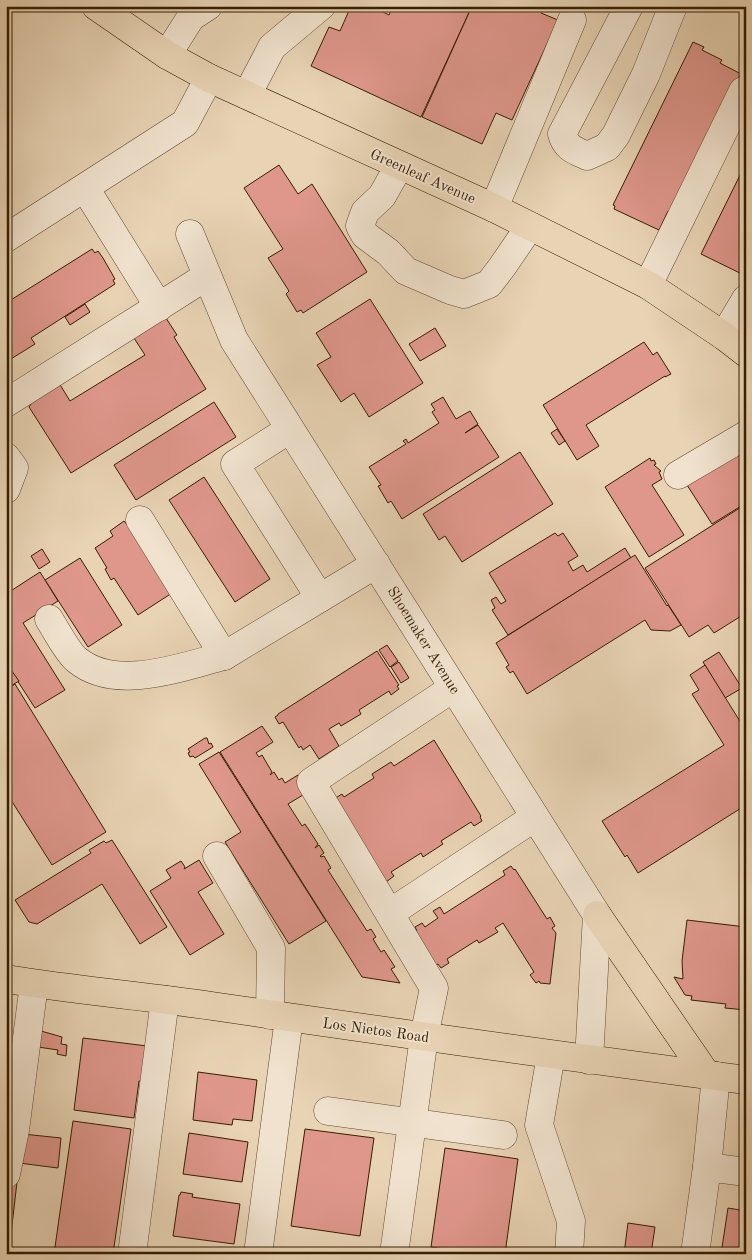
<svg xmlns="http://www.w3.org/2000/svg" width="752" height="1260" viewBox="0 0 752 1260" font-family="'Old Standard TT',serif">
<style>
.building{fill:#df978c;stroke:#351e01}
.lines{fill:none;stroke-linecap:round;stroke-linejoin:round}
.minor-casing{stroke:#624b2e;stroke-width:29}
.major-casing{stroke:#351e01;stroke-width:29}
.minor{stroke:#f0e2ce;stroke-width:28}
.major{stroke:#e8d3b4;stroke-width:28}
.labels{text-anchor:middle;stroke-width:4;stroke-linejoin:round;paint-order:stroke}
.street-label{font-size:15px;fill:#351e01;stroke:#f0e2ce}
</style>
<rect width="100%" height="100%" fill="#e8d3b4"/>
<filter id="stains"><feTurbulence type="fractalNoise" baseFrequency=".004" numOctaves="4"/><feColorMatrix values="0 0 0 0 .2 0 0 0 0 .09 0 0 0 0 .02 0 0 0 .5 -.17"/></filter>
<radialGradient id="worn" r=".72"><stop offset=".6" stop-color="#630" stop-opacity="0"/><stop offset="1" stop-color="#630" stop-opacity=".3"/></radialGradient>
<g class="building">
<polygon points="351,6 371,6 389,15 393,6 472,6 421,117 311,66 329,27 340,31"/>
<polygon points="472,6 544,6 541,13 558,20 512,120 496,113 482,144 422,117"/>
<polygon points="693,42 704,47 702,50 722,60 720,63 741,74 673,213 668,211 659,230 614,209 615,206 613,205"/>
<polygon points="746,163 746,276 701,254"/>
<polygon points="279,165 298,194 312,184 367,272 303,313 301,310 297,312 286,294 289,291 268,258 283,249 244,188"/>
<polygon points="92,249 95,253 98,251 103,258 115,279 113,280 115,284 31,338 35,344 6,362 6,303"/>
<polygon points="370,299 423,383 369,417 354,393 341,402 317,365 331,357 316,333"/>
<polygon points="85,304 90,312 70,325 65,317"/>
<polygon points="164,315 177,335 174,337 206,389 71,473 29,407 35,398 59,383 70,401 145,355 132,335"/>
<polygon points="435,328 446,346 420,361 409,344"/>
<polygon points="644,342 653,355 657,352 671,374 665,377 665,376 586,425 599,446 577,460 543,405"/>
<polygon points="443,397 456,419 470,411 478,424 465,433 478,425 499,457 402,519 391,501 388,503 378,486 381,485 369,467 406,444 403,441 406,439 408,443 439,423 432,412 435,410 431,404"/>
<polygon points="214,402 236,437 136,500 114,465"/>
<polygon points="557,429 565,441 559,445 551,433"/>
<polygon points="746,449 746,503 712,524 687,485"/>
<polygon points="520,452 553,504 462,562 445,536 439,540 423,514"/>
<polygon points="650,458 651,461 654,460 656,464 654,465 661,471 659,472 662,479 652,485 684,535 649,557 605,487"/>
<polygon points="204,477 270,579 235,602 169,500"/>
<polygon points="746,504 746,613 714,633 708,625 689,637 645,568"/>
<polygon points="124,521 128,526 129,526 172,593 138,615 114,578 111,580 105,569 107,568 95,548 113,536 110,531"/>
<polygon points="555,533 558,536 563,533 578,556 568,562 573,571 583,565 587,572 625,548 631,558 508,635 492,610 495,608 491,600 496,597 501,604 506,601 489,573"/>
<polygon points="42,549 50,562 39,569 31,556"/>
<polygon points="635,555 667,606 668,605 681,625 670,631 651,630 645,620 527,694 513,671 510,673 506,667 509,665 496,643"/>
<polygon points="80,558 122,625 88,647 45,580"/>
<polygon points="40,572 58,601 23,623 65,690 35,708 6,663 6,594"/>
<polygon points="387,645 398,661 390,667 379,650"/>
<polygon points="377,651 399,685 397,686 399,689 391,695 389,691 359,710 361,714 341,726 339,723 329,729 339,746 319,759 310,745 303,750 301,746 299,748 283,722 279,724 275,717 278,715 278,714"/>
<polygon points="719,652 742,688 725,698 703,662"/>
<polygon points="399,662 409,678 401,683 391,667"/>
<polygon points="6,663 19,681 6,689"/>
<polygon points="705,665 746,731 741,734 746,742 746,748 741,751 746,760 746,805 638,873 627,855 625,857 602,821 724,745 692,694 699,690 690,675"/>
<polygon points="15,684 106,832 52,865 6,792 6,690"/>
<polygon points="262,726 273,742 256,753 259,757 262,755 272,772 270,775 274,772 279,780 282,778 285,783 298,775 308,792 288,804 302,826 305,824 318,844 315,848 319,845 324,853 320,856 321,857 324,856 331,868 328,870 367,931 371,929 376,937 373,939 381,952 384,950 395,967 391,969 400,983 362,977 220,752"/>
<polygon points="205,738 207,738 209,744 211,743 213,747 195,758 193,756 190,757 188,753 190,752 188,749"/>
<polygon points="434,740 481,816 480,817 482,821 474,826 471,822 441,841 443,844 423,857 421,853 391,872 394,876 386,882 334,799 342,794 344,797 374,778 372,774 391,762 394,766"/>
<polygon points="219,752 326,921 289,944 225,842 241,832 199,764"/>
<polygon points="112,840 167,927 140,944 102,884 37,924 29,922 15,900 91,853 89,850 104,841 106,843"/>
<polygon points="199,860 213,883 198,892 224,934 190,955 150,891 171,878 166,870 181,861 185,867 184,869"/>
<polygon points="511,866 514,870 515,869 547,919 550,917 555,926 552,928 556,933 550,984 540,983 539,981 536,983 530,975 534,972 503,923 495,928 498,932 479,943 477,940 447,959 449,963 441,968 438,964 436,965 415,932 417,931 415,927 422,923 425,927 438,918 433,911 440,907 444,914 505,875 503,871"/>
<polygon points="687,920 746,927 746,1010 725,1008 726,1004 691,1000 692,996 685,995 674,977 683,979 682,961"/>
<polygon points="41,1031 62,1037 61,1044 67,1045 66,1056 57,1054 58,1050 38,1047"/>
<polygon points="83,1038 147,1046 142,1081 139,1081 134,1118 74,1110"/>
<polygon points="198,1072 257,1080 252,1121 233,1119 232,1125 193,1120"/>
<polygon points="73,1121 131,1129 113,1254 54,1254"/>
<polygon points="305,1129 374,1138 360,1236 291,1226"/>
<polygon points="189,1133 248,1142 242,1182 183,1174"/>
<polygon points="23,1134 61,1138 58,1168 19,1163"/>
<polygon points="445,1148 518,1159 505,1254 480,1254 431,1247"/>
<polygon points="9,1181 17,1182 11,1234 6,1233 6,1201"/>
<polygon points="181,1192 193,1194 192,1197 240,1204 234,1244 173,1236 179,1195 180,1195"/>
<polygon points="728,1208 746,1211 746,1254 721,1254"/>
<polygon points="628,1223 655,1227 651,1254 624,1254"/>
</g>
<g class="lines">
<g class="minor-casing">
<g id="minor">
<path d="M 629,6 L 562,134 C 566,148 574,150 587,156 L 607,147 L 616,135 L 646,74 L 673,6"/>
<polyline points="167,55 191,17 208,6"/>
<polyline points="247,95 272,47 321,6"/>
<polyline points="399,166 382,196 365,212 360,226 365,235 388,252 406,271 450,290 464,294 489,284 502,267 530,226"/>
<polyline points="85,188 159,307"/>
<polyline points="494,208 572,20"/>
<polyline points="190,234 234,340 597,915 589,1060"/>
<polyline points="6,238 185,123 209,78"/>
<polyline points="648,285 743,91"/>
<polyline points="724,336 746,299"/>
<polyline points="6,403 207,276"/>
<polyline points="290,429 235,464 320,598 376,564"/>
<polyline points="6,457 14,468 6,489"/>
<polyline points="678,475 746,435"/>
<polyline points="140,520 224,656 320,598"/>
<path d="M 49,619 C 56,630 68,653 77,660 C 116,692 181,667 224,656"/>
<polyline points="217,856 271,948 270,1015"/>
<polyline points="390,913 535,817"/>
<polyline points="551,1055 539,1125 571,1221 569,1254"/>
<polyline points="328,1111 503,1135"/>
<polyline points="707,1167 716,1076"/>
<polyline points="6,1174 15,1130 34,984"/>
<polyline points="132,1254 165,1000"/>
<polyline points="258,1254 289,1018"/>
<polyline points="394,1254 424,1037 434,988 311,782 453,688"/>
<polyline points="695,1254 707,1167 746,1172"/>
</g>
</g>
<g class="major-casing">
<g id="major">
<polyline points="96,6 167,55 209,78 494,208 648,285 724,336 746,353"/>
<polyline points="597,915 706,1074"/>
<path d="M 6,979 C 74,990 143,996 212,1006 C 390,1032 567,1057 746,1080"/>
</g>
</g>
<use href="#minor" class="minor"/>
<use href="#major" class="major"/>
</g>
<g class="labels">
<g class="street-label">
<text transform="translate(423 176) rotate(24)" y="5">Greenleaf Avenue</text>
<text transform="translate(424 640) rotate(58)" y="5">Shoemaker Avenue</text>
<text transform="translate(376 1030) rotate(8)" y="5">Los Nietos Road</text>
</g>
</g>
<rect width="752" height="1260" fill="none" stroke="#e8d3b4" stroke-width="25"/>
<rect x="8" y="8" width="737" height="1245" fill="none" stroke="#351e01" stroke-width="2.5"/>
<rect x="12" y="12" width="727" height="1235" fill="none" stroke="#351e01"/>
<rect width="100%" height="100%" filter="url(#stains)"/>
<rect width="100%" height="100%" fill="url(#worn)"/>
</svg>
